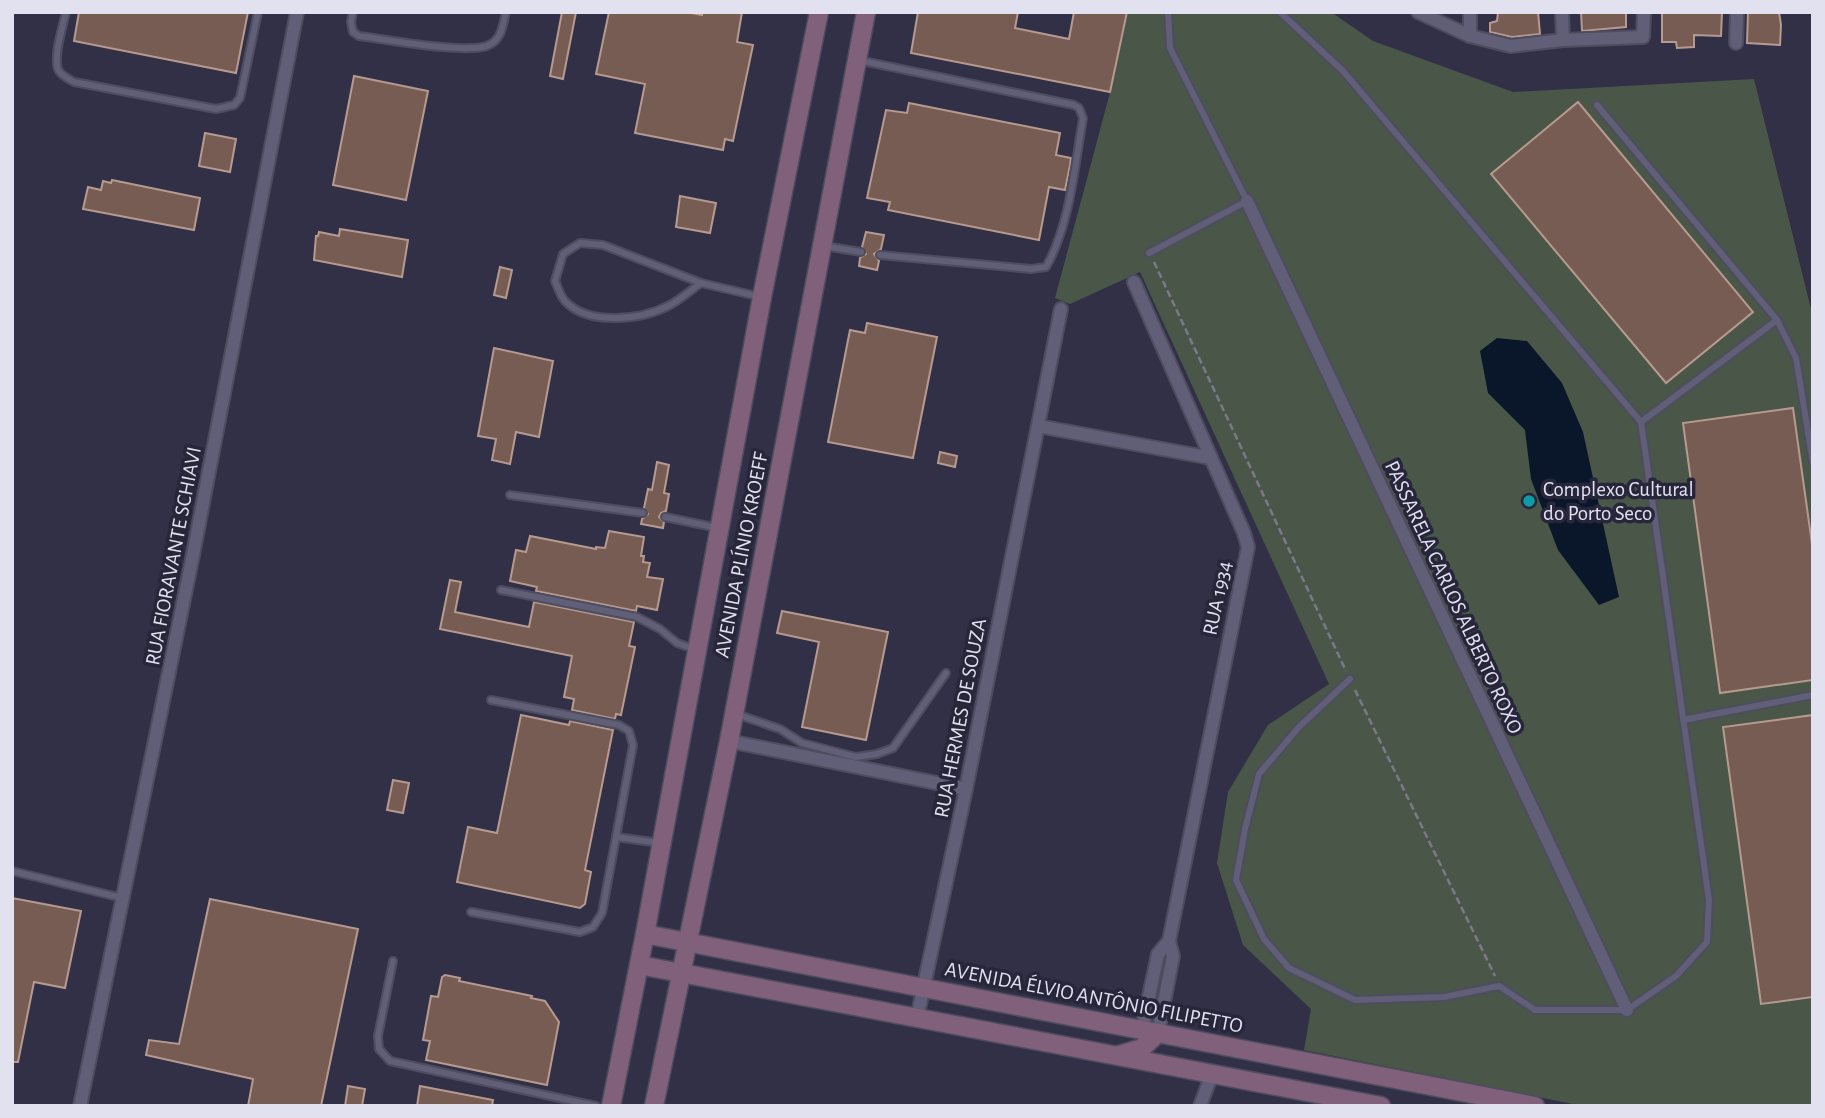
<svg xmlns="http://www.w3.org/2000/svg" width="1825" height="1118" viewBox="0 0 1825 1118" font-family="'Alegreya Sans',sans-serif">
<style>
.green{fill:#4a5748}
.water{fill:#0a1629}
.building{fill:#765c52;stroke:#b79a8f;stroke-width:2}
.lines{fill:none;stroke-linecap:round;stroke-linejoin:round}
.lane-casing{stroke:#4e4c5f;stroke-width:10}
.street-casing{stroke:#4e4c5f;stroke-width:16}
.secondary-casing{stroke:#4e4c5f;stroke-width:21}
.path{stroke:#7a798c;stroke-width:2.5;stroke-dasharray:7 3.5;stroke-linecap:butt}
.lane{stroke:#605f77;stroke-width:6}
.street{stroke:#605f77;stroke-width:12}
.secondary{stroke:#80607a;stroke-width:18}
.culture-dot{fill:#0f9aa8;stroke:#28263b;stroke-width:2.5}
.labels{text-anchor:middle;stroke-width:7;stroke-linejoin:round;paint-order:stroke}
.poi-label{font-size:21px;fill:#e2e1f0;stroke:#28263b;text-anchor:start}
.street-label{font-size:21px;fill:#e2e1f0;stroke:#28263b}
</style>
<rect width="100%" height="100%" fill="#323046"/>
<polygon class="green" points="1128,12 1331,12 1373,41 1513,92 1754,79 1813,317 1813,1106 1583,1106 1304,1050 1311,1009 1243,945 1217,863 1228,792 1268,725 1329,684 1140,272 1070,304 1055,298 1111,89"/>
<polygon class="water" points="1497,338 1527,341 1562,383 1583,432 1619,597 1599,605 1558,550 1531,479 1525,430 1488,393 1480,351"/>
<g class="building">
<polygon points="79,12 248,12 236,73 74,41"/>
<polygon points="562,12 576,12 563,79 550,76"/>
<polygon points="609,12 686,12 702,15 702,12 742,12 737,42 753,45 733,141 725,139 723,150 635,133 645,84 596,74"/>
<polygon points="918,12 1018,12 1015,28 1069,39 1074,12 1127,12 1110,92 911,53"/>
<polygon points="1498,12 1538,12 1540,34 1512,37 1490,32 1490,23 1497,21"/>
<polygon points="1581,12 1626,12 1626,27 1582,31"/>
<polygon points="1662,12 1722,12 1721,36 1694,35 1694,47 1677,48 1676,42 1662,42"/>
<polygon points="1748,12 1779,12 1781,25 1780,45 1747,43"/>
<polygon points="354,76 428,91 406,200 333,185"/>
<polygon points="1578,102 1753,312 1666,383 1491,174"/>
<polygon points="909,103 1060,133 1056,155 1071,158 1070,165 1065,190 1049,187 1039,240 888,210 890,202 867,198 886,110 907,113"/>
<polygon points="205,133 236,139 230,172 199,166"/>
<polygon points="112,180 200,198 194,230 83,209 88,187 101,190 103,181 111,183"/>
<polygon points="680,196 716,203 710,233 676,227"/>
<polygon points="340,229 408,240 402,277 314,260 316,236 318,236 319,232 339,236"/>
<polygon points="866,232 884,235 881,249 874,254 879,261 877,270 859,266 860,258 866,254 862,247"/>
<polygon points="500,267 512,270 506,298 494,295"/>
<polygon points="867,323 937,337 913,458 828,442 850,330 865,333"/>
<polygon points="494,348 553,361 539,437 516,432 510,464 492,460 496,439 478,436"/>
<polygon points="1793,408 1813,551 1813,680 1720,693 1683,423"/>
<polygon points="940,452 957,456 955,467 938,463"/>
<polygon points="657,462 669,465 664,493 669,494 666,511 661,513 659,517 664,522 663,528 641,524 642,519 648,514 644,508 648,489 652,490"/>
<polygon points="609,531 644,537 641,556 644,556 643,562 650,563 647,577 663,579 657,610 637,606 636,611 536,591 537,587 510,581 516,550 526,552 530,536 596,549 596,547 605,548"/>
<polygon points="450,580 461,582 455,612 529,627 534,602 634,622 629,646 635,647 621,715 616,714 615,719 572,710 574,699 564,697 572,656 440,629"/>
<polygon points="782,611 888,632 866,740 802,727 819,642 777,633"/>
<polygon points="521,715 569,725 570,721 613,730 585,870 591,872 585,904 580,908 457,882 468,827 497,833"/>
<polygon points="1813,715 1813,997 1761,1004 1723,727"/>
<polygon points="393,780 409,783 403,813 387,810"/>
<polygon points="12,898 81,911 65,988 34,982 18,1062 12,1062"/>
<polygon points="210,899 358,929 321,1106 248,1106 253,1079 146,1055 149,1040 179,1044"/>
<polygon points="445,975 460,978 459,981 532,996 531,998 545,1001 559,1022 547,1085 426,1060 430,1041 423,1040 431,996 438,997 442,977"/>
<polygon points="348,1086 365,1089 362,1106 345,1106"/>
<polygon points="420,1086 493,1100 492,1106 417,1106"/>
</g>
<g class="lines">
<g class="lane-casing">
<g id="lane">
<path d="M 66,12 C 63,26 52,59 59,71 C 62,76 69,79 74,82 L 216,109 L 234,105 L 240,98 L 258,12"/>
<path d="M 353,12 L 351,22 L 353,32 L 359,36 C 385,39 469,55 489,45 C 502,39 503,24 506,12"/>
<polyline points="1280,12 1343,71 1641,422 1709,900 1707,942 1676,976 1627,1010 1535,1010 1499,986 1444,997 1355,1000 1289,968 1264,939 1236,880 1245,829 1259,774 1299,727 1350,679"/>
<path d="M 858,60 L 1074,105 L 1079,108 L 1083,118 C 1075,165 1070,225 1046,267 L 1031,269 L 880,255"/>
<polyline points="1597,105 1777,320 1796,358 1813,463"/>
<polyline points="824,246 861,252"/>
<polyline points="1149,253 1247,201 1170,48 1168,12"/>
<path d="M 701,283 C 691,290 681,299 670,305 C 642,320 588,326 565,301 C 560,296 558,287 555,281 L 563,254 L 580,243 L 603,245 L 701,283 L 761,297"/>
<polyline points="1641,422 1777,320"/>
<polyline points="510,495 643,513"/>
<polyline points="665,517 718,528"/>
<polyline points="501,590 637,617 660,629 677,643 694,649"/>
<polyline points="736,714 780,729 802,743 856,757 877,754 893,748 946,673"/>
<polyline points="1683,720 1813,695"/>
<polyline points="616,837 660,843"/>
<polyline points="12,871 122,898"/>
<polyline points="471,912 580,932 593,927 602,913 633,745 629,731 619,725 491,700"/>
<polyline points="393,961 378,1036 379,1049 390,1061 596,1106"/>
</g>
</g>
<g class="street-casing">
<g id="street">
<polyline points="1418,12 1470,36 1511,46 1563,40 1643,37 1644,12"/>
<polyline points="1562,12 1563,40"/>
<polyline points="1470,36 1470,12"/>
<polyline points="1736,43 1737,12"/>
<polyline points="1247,201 1627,1010"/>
<polyline points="1134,282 1244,533 1248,547 1169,941 1173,956 1158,1033"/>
<polyline points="1038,426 1211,458"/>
<polyline points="729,741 966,789"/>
<polyline points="917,1018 966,789 1061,309"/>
<polyline points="1142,1030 1158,954 1169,941"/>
<polyline points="80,1106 193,555 297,12"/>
<polyline points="1200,1106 1212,1074"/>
</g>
</g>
<g class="secondary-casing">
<g id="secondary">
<polyline points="645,934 1535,1106"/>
<polyline points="639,965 1381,1106"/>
<polyline points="1119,1055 1142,1048 1158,1033"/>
<polyline points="611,1106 645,934 762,297 819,12"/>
<polyline points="654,1106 729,741 866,12"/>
</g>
</g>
<g class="path">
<polyline points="1154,262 1346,671"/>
<polyline points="1355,690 1495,976"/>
</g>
<use href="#lane" class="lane"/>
<use href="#street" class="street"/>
<use href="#secondary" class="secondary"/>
</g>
<circle class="culture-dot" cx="1529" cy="501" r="7"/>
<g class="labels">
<g class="poi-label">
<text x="1543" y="496">Complexo Cultural<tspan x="1543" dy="24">do Porto Seco</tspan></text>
</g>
<g class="street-label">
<text transform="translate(741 555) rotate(-79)" y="7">AVENIDA PLÍNIO KROEFF</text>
<text transform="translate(173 556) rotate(-79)" y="7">RUA FIORAVANTE SCHIAVI</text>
<text transform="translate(1454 597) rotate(65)" y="7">PASSARELA CARLOS ALBERTO ROXO</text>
<text transform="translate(1217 598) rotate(-78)" y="7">RUA 1934</text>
<text transform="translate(960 718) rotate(-79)" y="7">RUA HERMES DE SOUZA</text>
<text transform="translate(1094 997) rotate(11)" y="7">AVENIDA ÉLVIO ANTÔNIO FILIPETTO</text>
</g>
</g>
<rect width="1825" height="1118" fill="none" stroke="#e2e1f0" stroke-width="28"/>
</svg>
